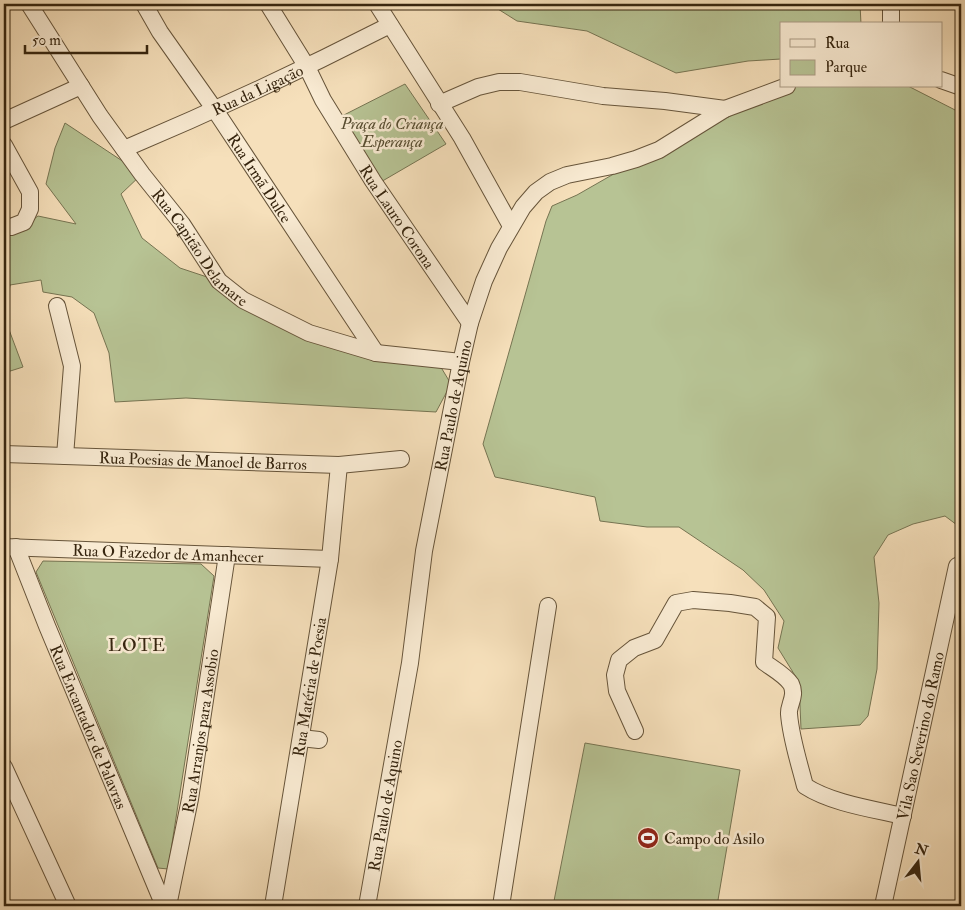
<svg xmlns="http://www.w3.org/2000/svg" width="965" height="910" viewBox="0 0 965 910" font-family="'IM FELL Double Pica',serif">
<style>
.green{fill:#b7c394;stroke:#767452}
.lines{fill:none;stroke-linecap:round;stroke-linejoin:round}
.minor-casing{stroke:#66543a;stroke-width:18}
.minor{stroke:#f9ebd3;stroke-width:16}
.labels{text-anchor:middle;stroke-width:5;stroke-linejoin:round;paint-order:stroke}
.street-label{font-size:16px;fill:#36250f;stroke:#f9ebd3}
.park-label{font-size:16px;font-style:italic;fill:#564c30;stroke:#f9ebd3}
.poi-label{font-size:16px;fill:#36250f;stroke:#f9ebd3;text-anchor:start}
.neighbourhood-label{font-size:18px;letter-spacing:1px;fill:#36250f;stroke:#f9ebd3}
</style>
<rect width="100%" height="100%" fill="#f6e0bb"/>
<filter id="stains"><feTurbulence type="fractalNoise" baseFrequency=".004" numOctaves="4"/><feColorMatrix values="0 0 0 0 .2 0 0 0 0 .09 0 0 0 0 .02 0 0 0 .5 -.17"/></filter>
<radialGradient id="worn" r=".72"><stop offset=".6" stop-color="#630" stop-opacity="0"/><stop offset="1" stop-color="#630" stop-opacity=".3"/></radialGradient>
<g class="green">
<polygon points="490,4 860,4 861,24 781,24 781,59 748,61 676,73 587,31 517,21"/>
<polygon points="405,84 446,144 379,183 340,117"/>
<polygon points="786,86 908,86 961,113 961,528 945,516 913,524 888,535 874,557 879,603 877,669 868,716 860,725 801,729 799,682 778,648 784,621 764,590 743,570 679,527 647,527 600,521 595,497 495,477 483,444 546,221 552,206 577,195 708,120"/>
<polygon points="65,123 142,174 121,194 142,238 180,268 219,281 309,333 436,359 451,384 436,412 186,398 115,402 109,353 94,313 72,297 43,292 41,280 10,285 5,319 23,367 4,373 4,240 38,216 76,224 46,184 55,148"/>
<polygon points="43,561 201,564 214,576 168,869 158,868 36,572"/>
<polygon points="585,743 740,770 717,906 553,906"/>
</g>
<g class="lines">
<g class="minor-casing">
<g id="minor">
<path id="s1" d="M 29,4 L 100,116 L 142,174 L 182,224 L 219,281 L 243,300 L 309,333 L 376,353 L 461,362"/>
<path id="s2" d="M 144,4 L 160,32 L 215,110 L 376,353"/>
<path id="s3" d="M 268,4 L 307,67 L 323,100 L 373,181 L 470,323"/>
<polyline points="377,4 462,138 511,226"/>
<polyline points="891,4 891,24"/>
<polyline points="941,80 961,87"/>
<polyline points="439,104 478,87 499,82 520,82 603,96 665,101 725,109"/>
<polyline points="4,121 81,86"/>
<polyline points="4,145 30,192 30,209 24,222 11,227 4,226"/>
<path id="s4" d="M 124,149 C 214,111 302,70 390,25"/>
<polyline points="57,306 72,366 65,456"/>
<path id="s5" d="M 4,454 L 339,465 L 401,459"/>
<path id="s6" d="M 4,547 L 330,559"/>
<path id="s7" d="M 16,547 L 47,626 L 164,906"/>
<path d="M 635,731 L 617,691 L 615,675 L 619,660 L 634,648 L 655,640 L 676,603 L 693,600 L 730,603 L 755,607 L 767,617 L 764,662 C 772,668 785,675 791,684 C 797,696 788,705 789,714 C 791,739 799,762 805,786 C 831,803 872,809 903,816"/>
<polyline points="301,738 319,740"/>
<polyline points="4,767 68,906"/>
<path id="s8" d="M 168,906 L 190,799 L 227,555"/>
<path id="s9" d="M 273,906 L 330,559 L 339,465"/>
<path id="s10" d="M 367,906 L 410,663 L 424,551 L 461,362 L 470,323 L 484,281 L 499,248 L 523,207 L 536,192 L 550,182 L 567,175 L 612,166 L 636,159 L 659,150 L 725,109 L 787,86"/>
<polyline points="501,906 548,606"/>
<path id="s11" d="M 883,906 L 957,566"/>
</g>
</g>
<use href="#minor" class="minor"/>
</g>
<defs>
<g id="stadium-disc" transform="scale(1.125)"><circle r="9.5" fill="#8f2418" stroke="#f9ebd3"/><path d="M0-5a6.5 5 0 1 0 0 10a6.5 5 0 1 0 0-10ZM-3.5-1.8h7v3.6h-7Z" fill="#fff"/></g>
</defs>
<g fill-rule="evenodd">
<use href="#stadium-disc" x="648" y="838"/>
</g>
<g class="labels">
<g class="street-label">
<text dy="6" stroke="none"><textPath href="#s4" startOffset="146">Rua da Ligação</textPath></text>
<text dy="6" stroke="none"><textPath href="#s2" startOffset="209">Rua Irmã Dulce</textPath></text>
<text dy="6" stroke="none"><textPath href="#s3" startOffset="249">Rua Lauro Corona</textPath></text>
<text dy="6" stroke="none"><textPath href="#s1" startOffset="298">Rua Capitão Delamare</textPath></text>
<text dy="6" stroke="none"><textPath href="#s10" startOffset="508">Rua Paulo de Aquino</textPath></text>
<text dy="6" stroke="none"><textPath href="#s5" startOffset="199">Rua Poesias de Manoel de Barros</textPath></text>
<text dy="6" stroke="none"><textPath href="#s6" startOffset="164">Rua O Fazedor de Amanhecer</textPath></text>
<text dy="6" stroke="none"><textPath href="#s9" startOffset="222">Rua Matéria de Poesia</textPath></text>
<text dy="6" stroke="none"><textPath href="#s7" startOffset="194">Rua Encantador de Palavras</textPath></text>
<text dy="6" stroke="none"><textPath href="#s8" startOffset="178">Rua Arranjos para Assobio</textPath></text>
<text dy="6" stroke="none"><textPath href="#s11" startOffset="174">Vila Sao Severino do Ramo</textPath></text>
<text dy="6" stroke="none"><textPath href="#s10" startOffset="102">Rua Paulo de Aquino</textPath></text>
</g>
<g class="park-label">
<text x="392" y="129">Praça do Criança<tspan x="392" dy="18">Esperança</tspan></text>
</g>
<g class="poi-label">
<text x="664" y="844">Campo do Asilo</text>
</g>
<g class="neighbourhood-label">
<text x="137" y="651">LOTE</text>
</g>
</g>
<rect width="965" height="910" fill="none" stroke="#f6e0bb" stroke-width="20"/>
<rect x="5" y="5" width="955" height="900" fill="none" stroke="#36250f" stroke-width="2.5"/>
<rect x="10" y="10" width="945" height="890" fill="none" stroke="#36250f"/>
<rect x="780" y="22" width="162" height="65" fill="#f9ebd3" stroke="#ab9c85"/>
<rect x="790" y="39" width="25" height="8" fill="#f9ebd3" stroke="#ab9c85"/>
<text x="825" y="48" font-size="15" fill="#36250f">Rua</text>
<rect x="790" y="60" width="25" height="15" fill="#b7c394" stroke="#ab9c85"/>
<text x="825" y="72" font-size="15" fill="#36250f">Parque</text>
<g transform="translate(918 862) rotate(16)" stroke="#f9ebd3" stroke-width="4" paint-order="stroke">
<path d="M0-4L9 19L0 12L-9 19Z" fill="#36250f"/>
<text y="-8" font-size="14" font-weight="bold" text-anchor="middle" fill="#36250f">N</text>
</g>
<path d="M25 45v8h122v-8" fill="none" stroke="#36250f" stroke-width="2.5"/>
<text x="32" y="45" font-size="15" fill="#36250f" stroke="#f9ebd3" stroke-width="4" paint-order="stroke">50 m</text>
<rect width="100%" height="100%" filter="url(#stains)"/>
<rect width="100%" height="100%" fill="url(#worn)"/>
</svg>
